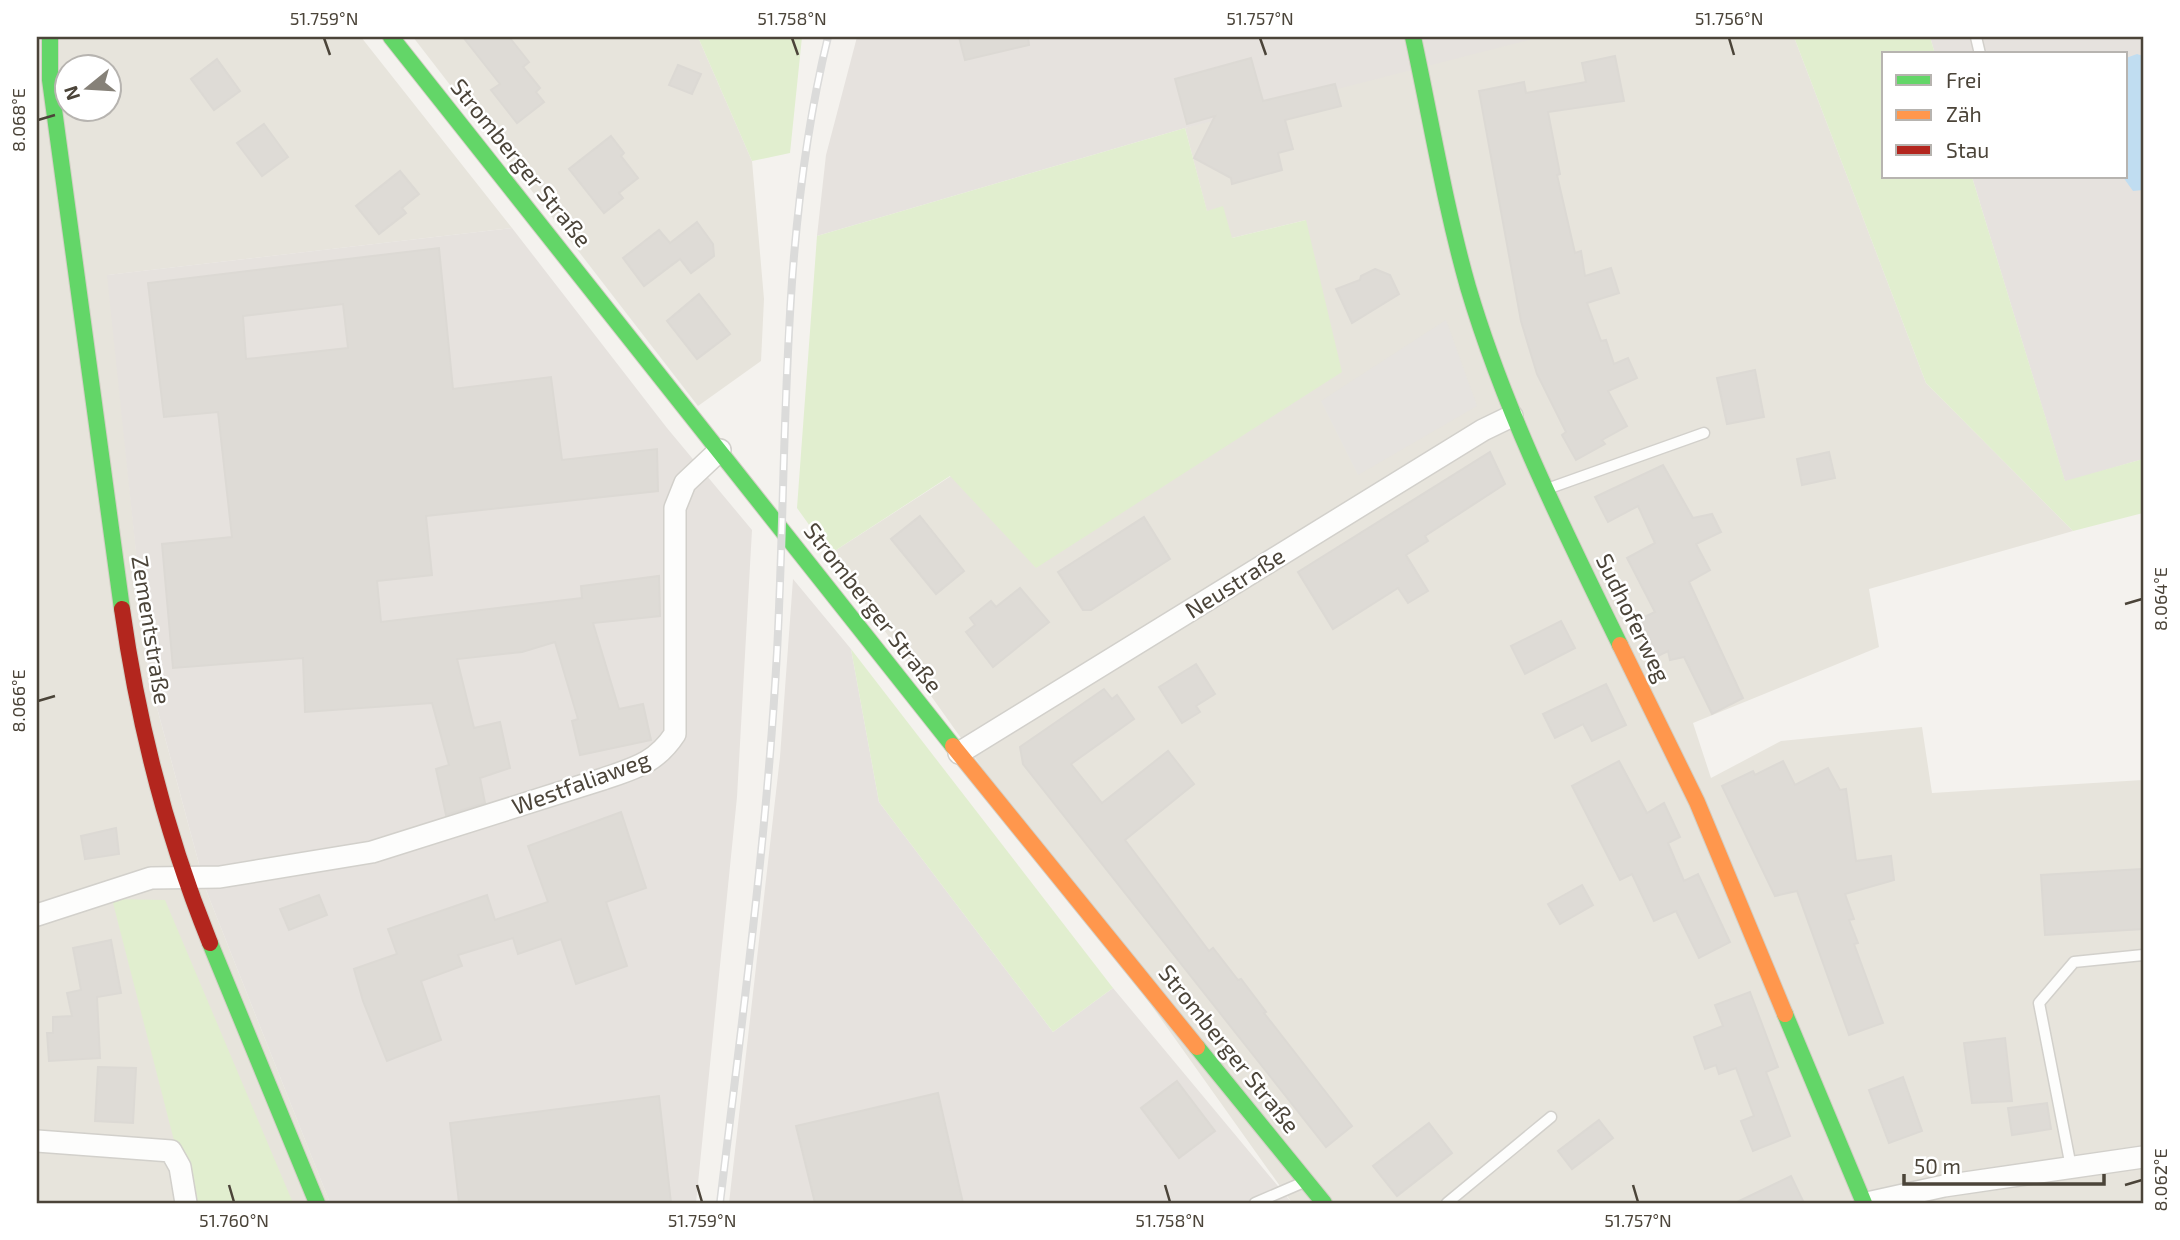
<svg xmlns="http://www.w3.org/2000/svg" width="2180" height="1240" viewBox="0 0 2180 1240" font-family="'Exo 2',sans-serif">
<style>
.residential{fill:#e7e4dc;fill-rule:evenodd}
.industrial{fill:#e6e2de}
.green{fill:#e1eecf}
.parking{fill:#e6e3df}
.water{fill:#c0ddf1}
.building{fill:#dedbd6;stroke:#dcd9d4;stroke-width:2;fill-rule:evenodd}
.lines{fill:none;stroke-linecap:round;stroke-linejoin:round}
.lane-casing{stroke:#d2d0cb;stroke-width:13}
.street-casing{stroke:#d2d0cb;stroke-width:24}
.fast-casing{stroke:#d3cfc5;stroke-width:18}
.slow-casing{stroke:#d3cfc5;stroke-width:18}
.jam-casing{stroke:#d3cfc5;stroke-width:18}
.lane{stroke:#fdfdfc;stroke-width:10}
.street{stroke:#fdfdfc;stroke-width:21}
.fast{stroke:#63d668;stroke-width:16}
.slow{stroke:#ff974d;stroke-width:16}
.jam{stroke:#b3261e;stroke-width:16}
.rail-casing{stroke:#dbdbda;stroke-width:8}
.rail{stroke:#fff;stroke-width:5;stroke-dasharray:16;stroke-linecap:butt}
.ticks{fill:none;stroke:#4b4439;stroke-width:2.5}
.labels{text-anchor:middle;stroke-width:5;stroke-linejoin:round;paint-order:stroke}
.street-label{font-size:23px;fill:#4b4439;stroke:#fff}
.neatline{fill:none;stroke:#4b4439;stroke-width:2.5}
.ticks-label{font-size:18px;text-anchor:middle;fill:#4b4439}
</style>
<rect width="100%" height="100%" fill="#f4f2ee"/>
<g class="residential">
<path d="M 37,37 L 361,37 L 512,228 L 108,275 L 149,678 L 206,890 L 330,1203 L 37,1203 ZM 66,66 L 108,66 L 108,108 L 66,108 Z"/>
<polygon points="413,37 698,37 752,161 764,299 761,361 698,406"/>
<polygon points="1527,37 1794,37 1926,383 2073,531 1869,589 1879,647 1693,723 1711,778 1781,741 1922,727 1932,793 2143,780 2143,1203 1292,1203 830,554 951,476 1306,220 1232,238 1207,212 1185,128 1300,92"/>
</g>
<g class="industrial">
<polygon points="857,37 1541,37 1185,128 817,236 826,155"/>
<polygon points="1930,37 2143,37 2143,459 2065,482 1972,177 2126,177 2126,54 1935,54"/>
<polygon points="512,228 667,428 752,530 737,797 696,1203 330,1203 206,890 149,678 107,275"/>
<polygon points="793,579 851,649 879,802 1053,1032 1113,988 1292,1203 729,1203 780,757"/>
</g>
<g class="green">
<polygon points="698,37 802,37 790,153 752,161"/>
<polygon points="1794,37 1930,37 1935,54 1884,54 1884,177 1972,177 2065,481 2143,459 2143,513 2073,531 1926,383"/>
<polygon points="1185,128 1207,211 1223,206 1232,238 1306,220 1342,372 1036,568 950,476 830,554 797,508 817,236"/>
<polygon points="851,649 1113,988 1053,1032 879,802"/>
<polygon points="112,899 165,900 293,1203 190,1203"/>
</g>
<polygon class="parking" points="1446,320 1477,406 1358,475 1321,401"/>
<polygon class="water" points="2137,54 2143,56 2143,190 2133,191 2123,177 2126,177 2126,58"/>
<g class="building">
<polygon points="463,37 509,37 529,62 523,67 540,88 536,92 544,102 517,123 491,90 500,84"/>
<polygon points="959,37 1028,37 1029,45 965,60"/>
<polygon points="1615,56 1624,101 1548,112 1560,174 1557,175 1575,253 1581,251 1585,276 1611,268 1619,293 1587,303 1601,341 1606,340 1614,364 1628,358 1637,378 1608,391 1627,426 1602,440 1605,444 1576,460 1562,435 1566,432 1537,374 1521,321 1479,91 1524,82 1526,93 1586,82 1582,63"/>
<polygon points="1251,58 1263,101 1335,84 1341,106 1285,120 1293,149 1278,153 1282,170 1232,184 1231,178 1194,158 1215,116 1187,124 1175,79"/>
<polygon points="217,59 240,91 214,110 191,79"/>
<polygon points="678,65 701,74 692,94 669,85"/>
<polygon points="264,124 288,157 262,176 237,143"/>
<polygon points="611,136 624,153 621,156 638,178 619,193 623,198 604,213 569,169"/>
<polygon points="400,171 419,194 402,208 406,213 379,234 356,206"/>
<polygon points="697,222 713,244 714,256 691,273 680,259 644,286 623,258 659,230 670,243"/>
<path d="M 439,248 L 453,389 L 551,377 L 562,460 L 657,449 L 658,491 L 426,516 L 432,575 L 377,581 L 381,622 L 582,598 L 581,586 L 659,576 L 660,616 L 593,623 L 619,709 L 643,704 L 651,740 L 580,755 L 572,721 L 578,719 L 555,642 L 522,652 L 457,659 L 474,728 L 500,722 L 510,768 L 480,778 L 485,803 L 446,815 L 436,769 L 449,765 L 432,703 L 305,712 L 303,658 L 173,668 L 162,544 L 232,537 L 218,412 L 164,417 L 148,283 ZM 343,304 L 348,348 L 246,359 L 243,316 Z"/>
<polygon points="1375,269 1390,275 1399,294 1352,323 1336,289 1360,280 1361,276"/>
<polygon points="699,294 730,334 697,359 667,321"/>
<polygon points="1755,370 1764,417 1727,424 1717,378"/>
<polygon points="1490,452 1505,484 1425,536 1428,541 1406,555 1428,591 1408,603 1398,588 1333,629 1298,572"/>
<polygon points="1829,452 1835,478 1802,485 1797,459"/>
<polygon points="1663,465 1693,518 1712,514 1721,532 1696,544 1710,570 1689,582 1743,698 1712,714 1684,657 1670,660 1668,651 1658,656 1640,619 1655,612 1627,558 1655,543 1638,506 1608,522 1595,497"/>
<polygon points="920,516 964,571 936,594 891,539"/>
<polygon points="1144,517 1170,559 1091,610 1083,610 1058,572"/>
<polygon points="1020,588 1049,622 993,667 966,632 975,625 970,618 991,601 996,607"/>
<polygon points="1561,621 1575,648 1525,674 1511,646"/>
<polygon points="1196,664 1215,694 1196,706 1200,712 1182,723 1159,687"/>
<polygon points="1606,684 1626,725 1592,741 1583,724 1555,738 1543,714"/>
<polygon points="1104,689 1112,699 1117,695 1134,719 1071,764 1102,803 1168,751 1194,784 1125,840 1209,951 1213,948 1238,980 1241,979 1266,1012 1264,1013 1352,1126 1326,1147 1023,764 1020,747"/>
<polygon points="1619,761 1647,813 1664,803 1680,837 1668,843 1684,881 1698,874 1730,942 1699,958 1676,911 1654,921 1632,874 1620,880 1572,786"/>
<polygon points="1783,761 1795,785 1828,768 1840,790 1846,789 1856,861 1891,856 1894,880 1845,894 1854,919 1849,920 1858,943 1854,944 1883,1023 1849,1035 1797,891 1775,896 1722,786 1753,771 1755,775"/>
<polygon points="621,812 646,888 606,902 627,966 576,984 561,939 518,954 513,938 458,955 462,966 421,981 441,1040 387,1061 363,1001 354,969 397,954 388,929 487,895 495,920 548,902 528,846"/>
<polygon points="116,828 119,854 85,859 81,836"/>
<polygon points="2141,869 2143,929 2045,935 2041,875"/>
<polygon points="1582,885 1593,905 1560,924 1548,904"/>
<polygon points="319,895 327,915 289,930 280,909"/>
<polygon points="111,940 121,993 97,997 100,1058 49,1061 47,1033 53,1033 53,1017 72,1016 67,993 81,990 73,948"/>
<polygon points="1750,992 1778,1067 1766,1072 1790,1136 1753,1151 1741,1121 1754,1116 1736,1068 1719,1074 1716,1065 1705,1069 1694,1037 1723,1026 1715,1005"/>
<polygon points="2005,1038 2012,1101 1972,1103 1964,1043"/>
<polygon points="98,1067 136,1068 133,1123 95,1121"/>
<polygon points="1903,1077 1922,1131 1889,1143 1869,1090"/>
<polygon points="1177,1081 1215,1131 1179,1158 1141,1108"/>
<polygon points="938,1093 963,1203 815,1203 796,1126"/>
<polygon points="659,1096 671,1203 459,1203 450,1123"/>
<polygon points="2047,1103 2051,1129 2012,1135 2008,1108"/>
<polygon points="1599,1120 1613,1138 1572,1169 1558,1151"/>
<polygon points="1429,1123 1452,1153 1397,1196 1373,1166"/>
<polygon points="1791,1176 1804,1203 1735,1203"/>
</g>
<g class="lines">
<g class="lane-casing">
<g id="lane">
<polyline points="1976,37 1980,54"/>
<polyline points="1547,489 1704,433"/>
<polyline points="2071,1167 2039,1003 2074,962 2143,955"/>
<polyline points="1255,1203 1304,1182"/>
<polyline points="1447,1203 1551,1117"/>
</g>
</g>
<g class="street-casing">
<g id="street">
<polyline points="959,753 1483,430 1512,416"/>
<path d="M 37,915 L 151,878 L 220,877 L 372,852 L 603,779 C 635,768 656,763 675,734 L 675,508 L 685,483 L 720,450"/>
<polyline points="37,1141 171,1151 180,1167 186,1203"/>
<polyline points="1867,1203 1944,1186 2143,1157"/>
</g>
</g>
<g class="fast-casing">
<g id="fast">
<polyline points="50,37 50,80 122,609"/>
<polyline points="391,37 953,746"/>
<path d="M 1413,37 C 1431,120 1445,206 1468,287 C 1505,412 1563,528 1620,645"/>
<polyline points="210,943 317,1203"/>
<polyline points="1785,1014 1864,1203"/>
<polyline points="1197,1047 1324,1203"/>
</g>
</g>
<g class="slow-casing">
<g id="slow">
<polyline points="1620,645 1697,802 1785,1014"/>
<polyline points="953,746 1197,1047"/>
</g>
</g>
<g class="jam-casing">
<path id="jam" d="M 122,609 C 138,722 167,837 210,943"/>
</g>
<use href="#lane" class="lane"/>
<use href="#street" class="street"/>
<use href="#fast" class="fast"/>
<use href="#slow" class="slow"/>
<use href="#jam" class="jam"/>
<g class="rail-casing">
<path id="rail" d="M 720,1203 C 742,1020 767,837 777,652 C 788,447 779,237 828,37"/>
</g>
<use href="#rail" class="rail"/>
</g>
<path class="ticks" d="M 324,38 L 330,55M 792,38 L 798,55M 1260,38 L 1266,55M 1729,38 L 1734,55M 38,120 L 55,115M 2125,604 L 2142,599M 38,701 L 55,696M 229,1185 L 234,1202M 697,1185 L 702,1202M 1165,1185 L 1170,1202M 1633,1185 L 1638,1202M 2125,1185 L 2142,1180"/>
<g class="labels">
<g class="street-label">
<text transform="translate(521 163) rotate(51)" y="8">Stromberger Straße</text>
<text transform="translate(1235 583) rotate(-32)" y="8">Neustraße</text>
<text transform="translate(873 608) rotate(52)" y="8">Stromberger Straße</text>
<text transform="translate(1633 618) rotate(64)" y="8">Sudhoferweg</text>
<text transform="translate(151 630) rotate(81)" y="8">Zementstraße</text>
<text transform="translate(581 783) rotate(-20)" y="8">Westfaliaweg</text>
<text transform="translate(1229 1049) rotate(51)" y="8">Stromberger Straße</text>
</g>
</g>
<rect width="2180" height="1240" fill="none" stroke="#ffffff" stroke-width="77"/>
<rect x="1882" y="52" width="245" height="126" fill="#ffffff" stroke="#b7b4b0" stroke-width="2"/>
<rect x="1896" y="75" width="35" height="10" fill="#63d668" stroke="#b7b4b0" stroke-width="2"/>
<text x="1946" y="88" font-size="21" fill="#4b4439">Frei</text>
<rect x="1896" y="110" width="35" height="10" fill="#ff974d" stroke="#b7b4b0" stroke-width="2"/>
<text x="1946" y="122" font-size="21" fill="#4b4439">Zäh</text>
<rect x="1896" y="145" width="35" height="10" fill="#b3261e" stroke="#b7b4b0" stroke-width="2"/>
<text x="1946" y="158" font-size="21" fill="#4b4439">Stau</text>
<g transform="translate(88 88) rotate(252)"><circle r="33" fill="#ffffff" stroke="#b7b4b0" stroke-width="2"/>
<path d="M0-5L12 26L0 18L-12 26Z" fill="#868178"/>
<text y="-10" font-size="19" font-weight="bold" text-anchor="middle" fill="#4b4439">N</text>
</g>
<path d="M1904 1174v10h200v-10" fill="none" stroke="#4b4439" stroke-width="3.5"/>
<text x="1914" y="1174" font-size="21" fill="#4b4439" stroke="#ffffff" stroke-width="5" paint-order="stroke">50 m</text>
<rect x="38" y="38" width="2104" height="1164" class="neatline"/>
<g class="ticks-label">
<text x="324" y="25">51.759°N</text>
<text x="792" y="25">51.758°N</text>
<text x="1260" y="25">51.757°N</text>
<text x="1729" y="25">51.756°N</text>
<text transform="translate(19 120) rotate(-90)" y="6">8.068°E</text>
<text transform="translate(2161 599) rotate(-90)" y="6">8.064°E</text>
<text transform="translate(19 701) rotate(-90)" y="6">8.066°E</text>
<text transform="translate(2161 1180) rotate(-90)" y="6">8.062°E</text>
<text x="234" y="1227">51.760°N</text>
<text x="702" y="1227">51.759°N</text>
<text x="1170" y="1227">51.758°N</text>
<text x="1638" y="1227">51.757°N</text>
</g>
</svg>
